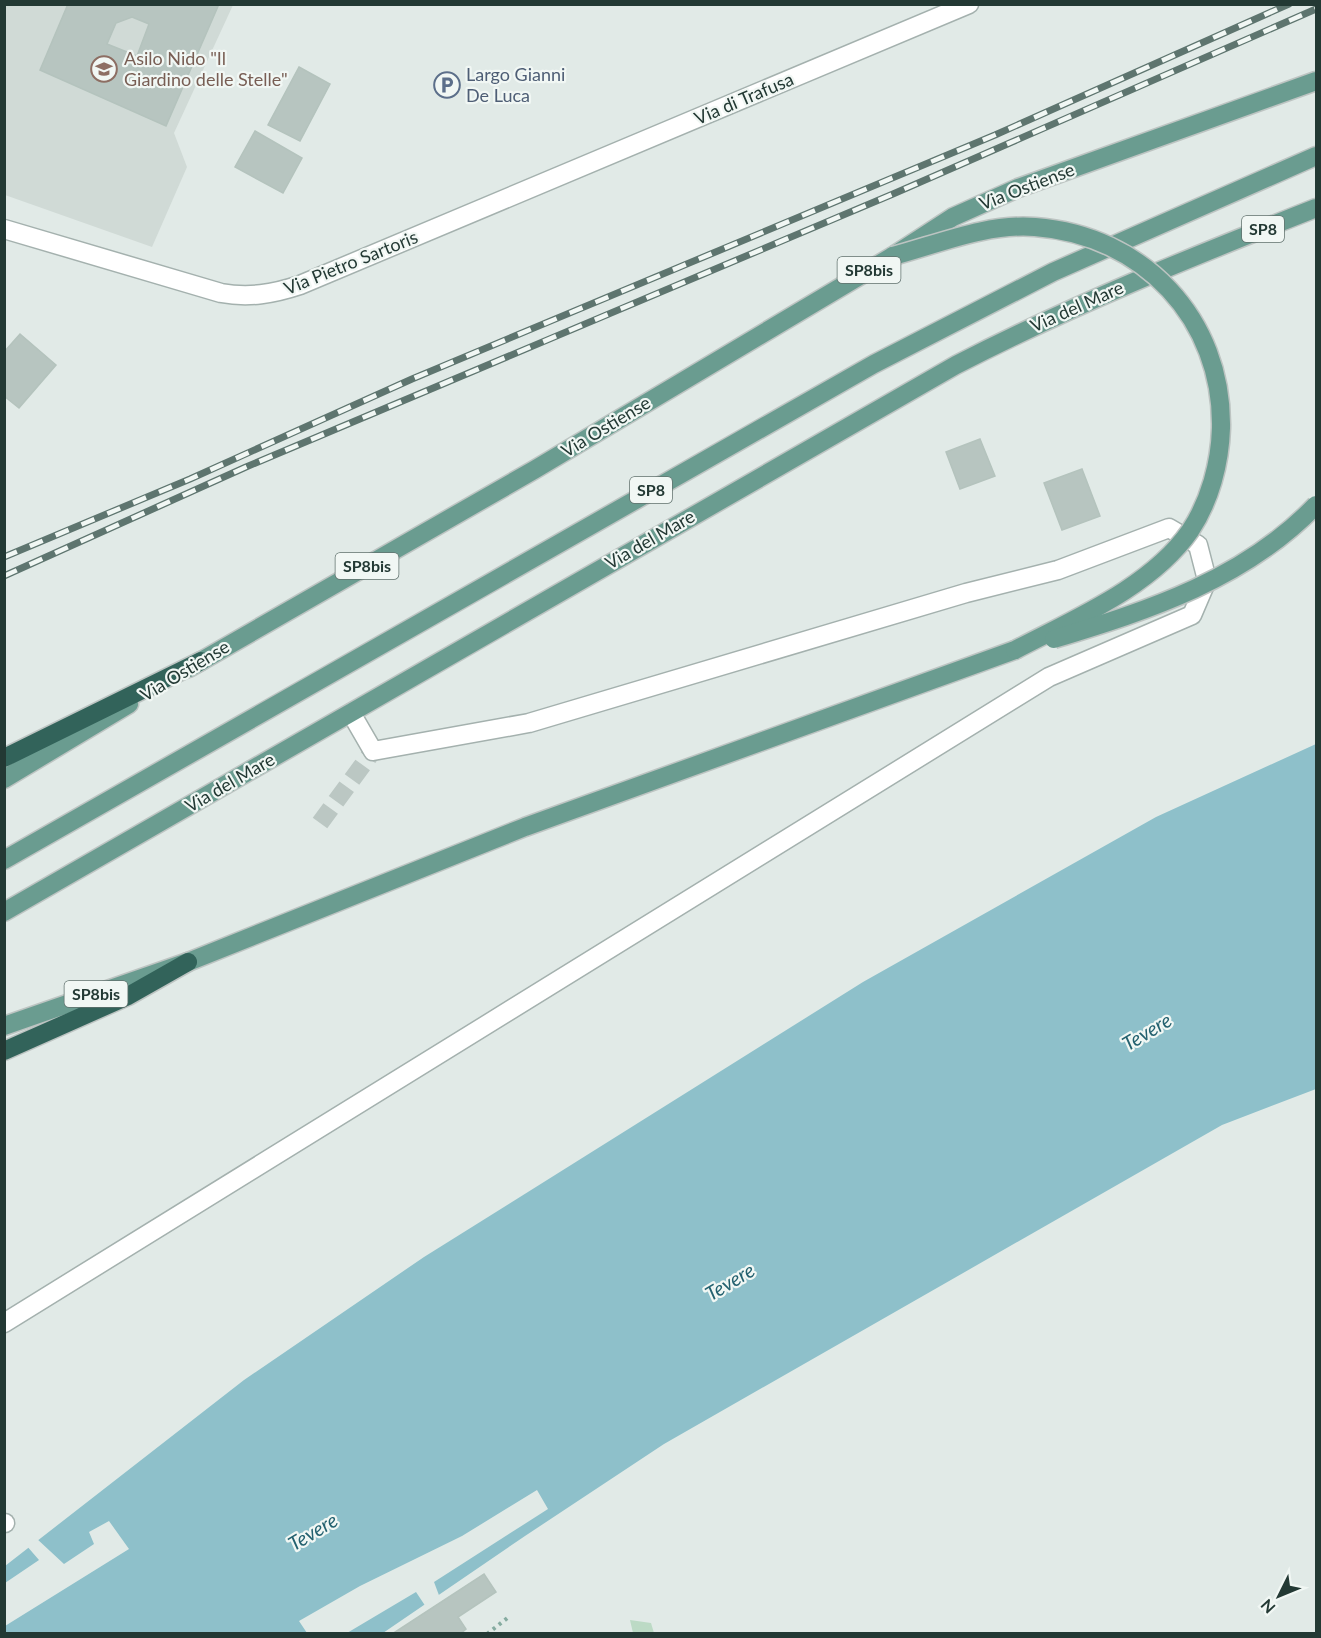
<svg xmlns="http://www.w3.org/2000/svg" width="1321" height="1638" viewBox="0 0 1321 1638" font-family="Lato,sans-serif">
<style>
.built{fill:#d0dad6}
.green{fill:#bcdac5}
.water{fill:#8ec0ca}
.pier{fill:#e1eae7}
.building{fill:#b7c5c0;stroke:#b4c3bd;stroke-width:1.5;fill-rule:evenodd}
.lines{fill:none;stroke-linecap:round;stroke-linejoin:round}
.minor-tunnel{stroke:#bbc7c3;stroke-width:18;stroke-dasharray:18 9;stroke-linecap:butt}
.minor-casing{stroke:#a4b1ae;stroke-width:21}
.major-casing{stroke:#bdc4c2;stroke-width:21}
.highway-casing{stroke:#bdc4c2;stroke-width:21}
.path{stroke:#85aba0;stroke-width:4;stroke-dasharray:3 4.5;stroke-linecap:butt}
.minor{stroke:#fff;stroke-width:18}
.major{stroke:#6a9c90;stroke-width:18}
.highway{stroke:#32635a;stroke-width:18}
.rail-casing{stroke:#5e756f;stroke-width:7}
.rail{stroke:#f1f7f4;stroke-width:4.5;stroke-dasharray:14;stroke-linecap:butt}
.major-bridge-casing{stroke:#bdc4c2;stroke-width:21;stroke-linecap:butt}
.major-bridge{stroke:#6a9c90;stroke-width:18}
.labels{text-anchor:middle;stroke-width:4.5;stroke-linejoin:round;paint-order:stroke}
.shield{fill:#f1f7f4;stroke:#61726e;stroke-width:1.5}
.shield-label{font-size:16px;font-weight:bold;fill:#233934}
.education-label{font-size:18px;fill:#785e54;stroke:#f1f7f4;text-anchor:start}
.service-label{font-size:18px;fill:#4e5e75;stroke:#f1f7f4;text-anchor:start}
.street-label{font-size:18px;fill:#233934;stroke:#f1f7f4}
.water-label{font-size:20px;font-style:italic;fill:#23616f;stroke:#f1f7f4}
</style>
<rect width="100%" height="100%" fill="#e1eae7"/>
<polygon class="built" points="4,5 233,5 174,133 187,167 152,247 5,195"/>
<polygon class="green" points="630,1620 651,1623 654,1633 633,1633"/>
<polygon class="water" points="1316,744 1316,1089 1222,1125 664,1444 525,1536 383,1633 5,1634 5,1566 244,1380 424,1257 863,982 1156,817"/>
<g class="pier">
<polygon points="537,1490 548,1509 434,1582 440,1598 426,1607 416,1592 347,1633 307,1633 299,1621 360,1586 462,1536"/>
<polygon points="109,1521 129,1549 5,1626 5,1583 39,1560 26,1545 36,1538 64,1564 94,1544 89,1532"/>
</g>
<g class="building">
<path d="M 68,4 L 219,4 L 166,126 L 40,70 ZM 132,17 L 149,24 L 137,56 L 107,44 L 116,23 Z"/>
<polygon points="299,67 330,84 300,141 268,125"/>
<polygon points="255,131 302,158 283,193 235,167"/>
<polygon points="20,334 56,365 19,408 4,396 4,352"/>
<polygon points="980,439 995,476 960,489 946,452"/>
<polygon points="1082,469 1100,516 1062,530 1044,483"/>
<polygon points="484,1574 496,1592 458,1617 466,1629 460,1634 392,1634"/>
</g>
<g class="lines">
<polyline class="minor-tunnel" points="320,823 373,751"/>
<g class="minor-casing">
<g id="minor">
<path d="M 4,229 L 221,293 C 249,298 273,294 300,285 L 969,4"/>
<polyline points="4,1323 1049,677 1192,615 1207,580 1198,545 1169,528 1058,570 966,593 529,723 373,751 351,713"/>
<polyline points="4,1523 5,1523"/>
</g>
</g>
<g class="major-casing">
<g id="major">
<polyline points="189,668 534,470 893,256 953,217 1018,188 1316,81"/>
<polyline points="4,779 129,704"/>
<polyline points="4,860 874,364 1053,272 1316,156"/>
<path d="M 4,912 L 956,365 C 1072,305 1194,256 1316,208"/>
<polyline points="4,1026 188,962 525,827 1015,650"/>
</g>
</g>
<g class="highway-casing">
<g id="highway">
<polyline points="4,758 201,661"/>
<polyline points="4,1051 128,996 188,962"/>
</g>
</g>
<polyline class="path" points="487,1634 510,1616"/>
<use href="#minor" class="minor"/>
<use href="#major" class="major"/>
<use href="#highway" class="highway"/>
<g class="rail-casing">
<g id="rail">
<polyline points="4,557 190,479 412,379 995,135 1289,4"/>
<polyline points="4,576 246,467 893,194 1316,9"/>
</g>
</g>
<use href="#rail" class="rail"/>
<g class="major-bridge-casing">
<g id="major-bridge">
<path d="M 893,256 C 938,244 988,223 1035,227 C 1143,235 1223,319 1221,428 C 1220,463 1210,501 1190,531 C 1151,587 1074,619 1015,650"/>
<path d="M 1054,639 C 1150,610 1245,579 1316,505"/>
</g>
</g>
<use href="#major-bridge" class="major-bridge"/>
</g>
<defs>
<g id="school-ring" transform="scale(1.35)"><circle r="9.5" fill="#f1f7f4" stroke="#8d6e63" stroke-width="1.5"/><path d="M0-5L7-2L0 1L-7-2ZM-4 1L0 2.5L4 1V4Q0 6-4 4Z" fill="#8d6e63"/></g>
<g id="parking-ring" transform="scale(1.35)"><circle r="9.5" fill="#f1f7f4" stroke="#5c6f8a" stroke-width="1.5"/><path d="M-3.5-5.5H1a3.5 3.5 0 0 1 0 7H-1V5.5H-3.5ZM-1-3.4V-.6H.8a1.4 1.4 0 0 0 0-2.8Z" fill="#5c6f8a"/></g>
</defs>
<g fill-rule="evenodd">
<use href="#school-ring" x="104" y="69"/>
<use href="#parking-ring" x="447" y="85"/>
</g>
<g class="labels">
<g class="shield">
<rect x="1242" y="216" width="42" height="26" rx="4.5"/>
<rect x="837.5" y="257" width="63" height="26" rx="4.5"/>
<rect x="630" y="477" width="42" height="26" rx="4.5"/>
<rect x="335.5" y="553" width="63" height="26" rx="4.5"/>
<rect x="64.5" y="981" width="63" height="26" rx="4.5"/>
</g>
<g class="shield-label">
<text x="1263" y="235">SP8</text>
<text x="869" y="276">SP8bis</text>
<text x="651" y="496">SP8</text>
<text x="367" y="572">SP8bis</text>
<text x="96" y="1000">SP8bis</text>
</g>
<g class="education-label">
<text x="124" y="65">Asilo Nido "Il<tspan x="124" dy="21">Giardino delle Stelle"</tspan></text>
</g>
<g class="service-label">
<text x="466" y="81">Largo Gianni<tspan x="466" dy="21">De Luca</tspan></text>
</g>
<g class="street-label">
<text transform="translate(744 99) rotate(-23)" y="6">Via di Trafusa</text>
<text transform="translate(1027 187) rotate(-21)" y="6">Via Ostiense</text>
<text transform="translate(351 263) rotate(-22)" y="6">Via Pietro Sartoris</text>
<text transform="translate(1077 307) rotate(-24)" y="6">Via del Mare</text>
<text transform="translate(606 427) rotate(-31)" y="6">Via Ostiense</text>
<text transform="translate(650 540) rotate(-30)" y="6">Via del Mare</text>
<text transform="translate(185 671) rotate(-31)" y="6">Via Ostiense</text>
<text transform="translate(230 783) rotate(-30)" y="6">Via del Mare</text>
</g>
<g class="water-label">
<text transform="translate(1147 1032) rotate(-31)" y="7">Tevere</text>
<text transform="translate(730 1282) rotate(-31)" y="7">Tevere</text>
<text transform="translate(313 1532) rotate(-31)" y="7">Tevere</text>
</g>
</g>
<rect width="1321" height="1638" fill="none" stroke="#233934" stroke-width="12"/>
<g transform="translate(1279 1596) rotate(227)" stroke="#f1f7f4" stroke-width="4.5" paint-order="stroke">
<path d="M0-4.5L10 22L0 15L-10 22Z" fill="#233934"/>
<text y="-9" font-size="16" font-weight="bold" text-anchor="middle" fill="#233934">N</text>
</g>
</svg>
